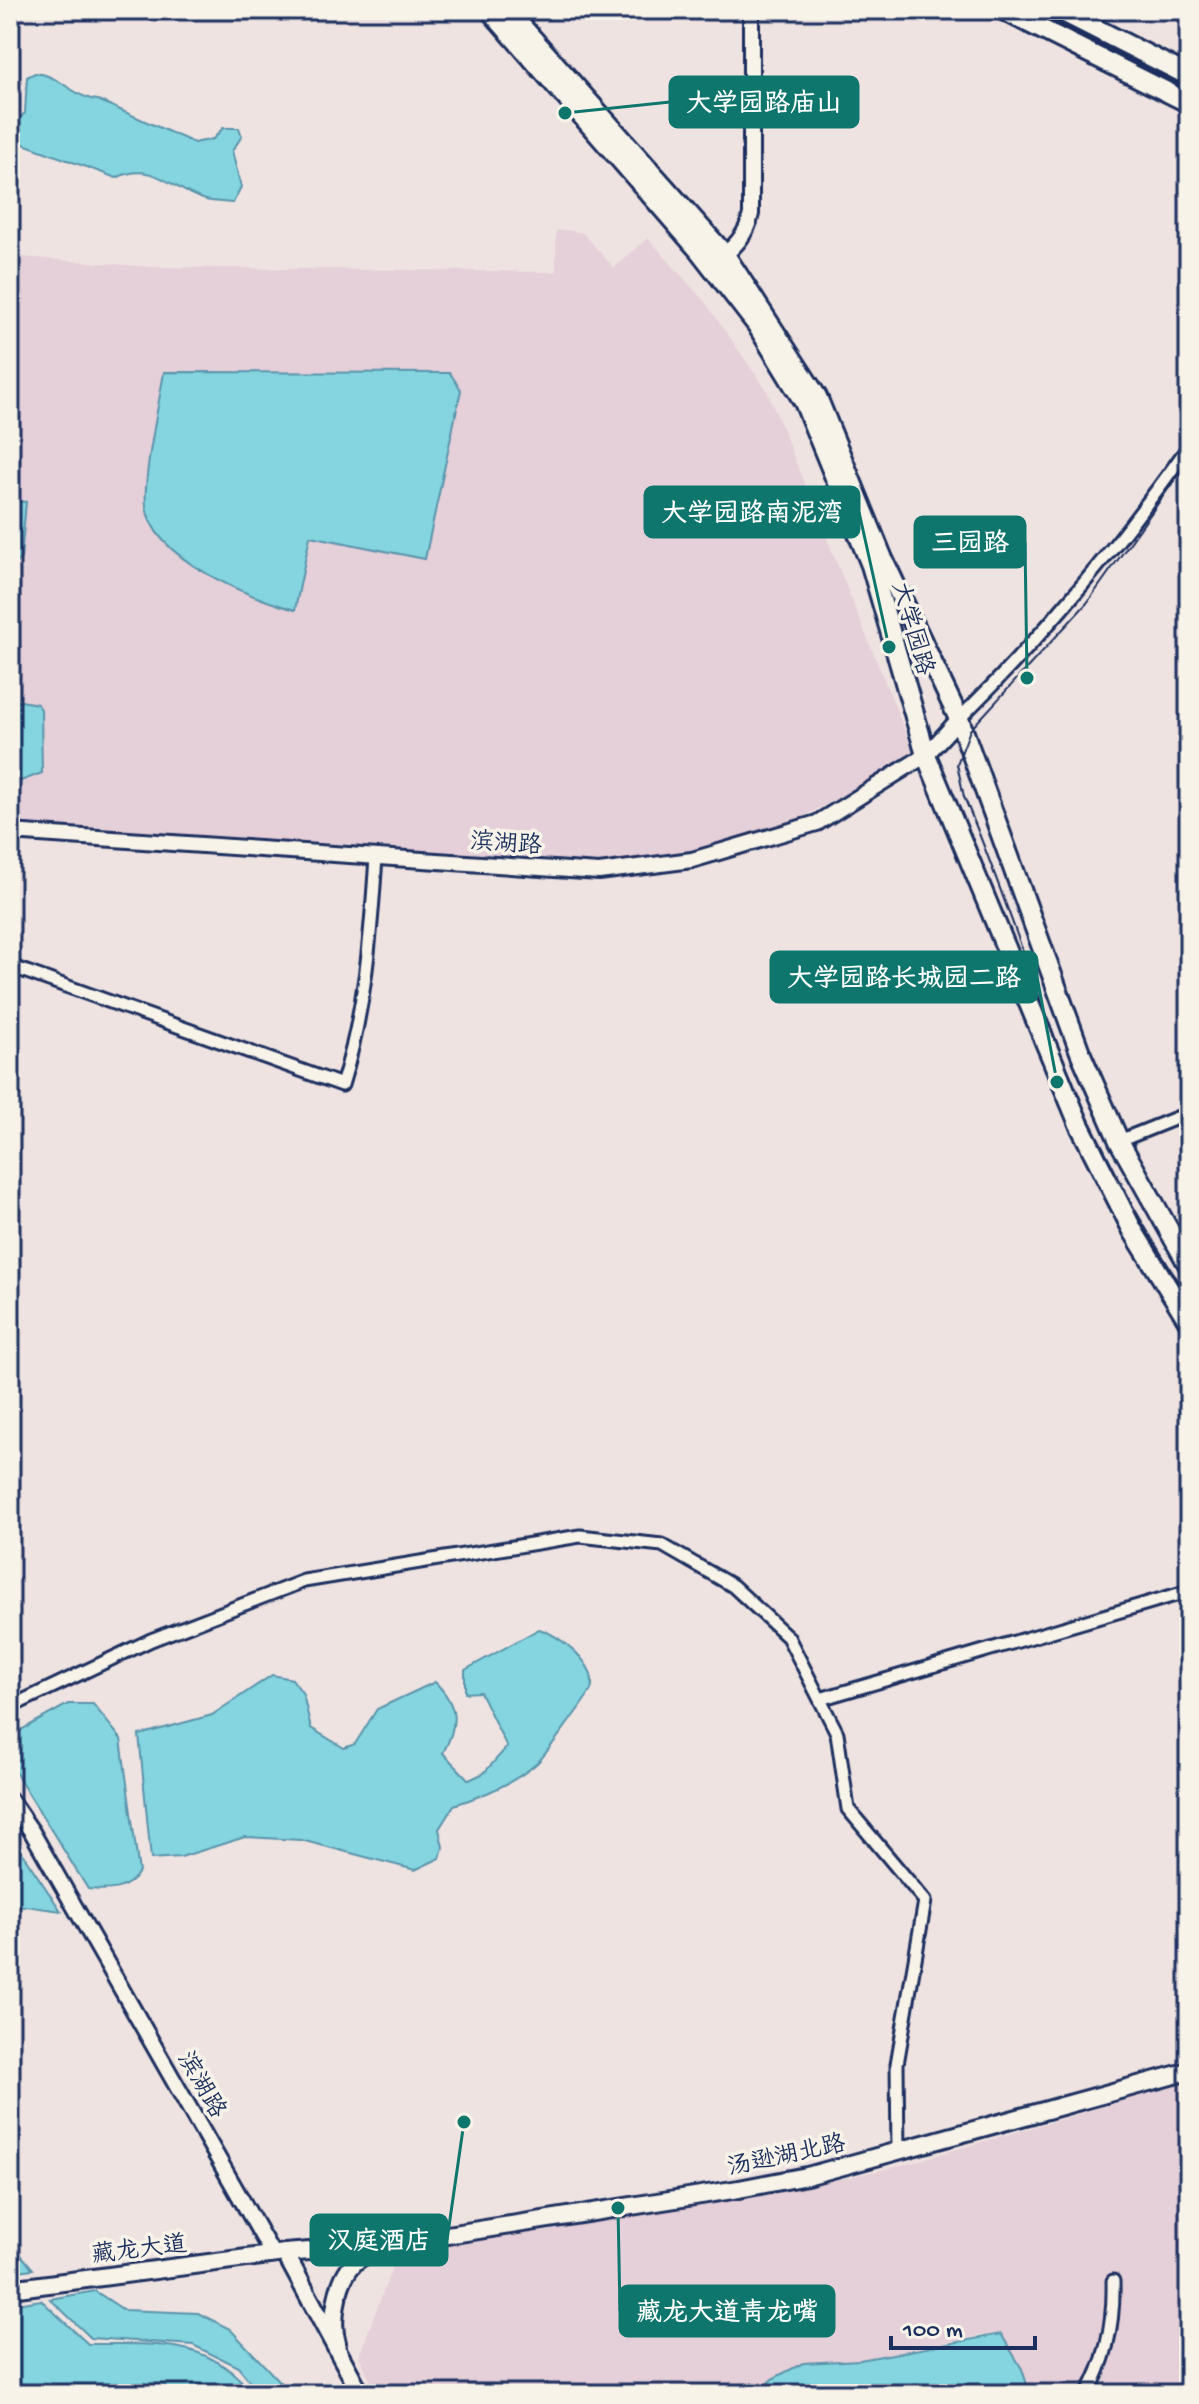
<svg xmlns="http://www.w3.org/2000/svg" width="1199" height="2404" viewBox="0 0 1199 2404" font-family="'Gochi Hand','LXGW WenKai TC',sans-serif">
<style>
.built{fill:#e5cfd8}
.water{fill:#84d5df;stroke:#5a93ab;stroke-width:2}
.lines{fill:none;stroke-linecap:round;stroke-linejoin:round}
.minor-casing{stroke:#1b2f5e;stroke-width:17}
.tertiary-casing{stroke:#1b2f5e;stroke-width:20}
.secondary-casing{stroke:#1b2f5e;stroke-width:22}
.primary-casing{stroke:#1b2f5e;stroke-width:24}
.minor{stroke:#f7f3e8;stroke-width:11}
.tertiary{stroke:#f7f3e8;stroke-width:14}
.secondary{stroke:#f7f3e8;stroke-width:16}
.primary{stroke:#f7f3e8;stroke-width:18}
.tram{stroke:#1b2f5e;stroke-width:2}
.rail{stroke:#1b2f5e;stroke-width:3}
.labels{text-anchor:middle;stroke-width:7;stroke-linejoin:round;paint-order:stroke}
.street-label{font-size:24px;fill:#1b2f5e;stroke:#f7f3e8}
.leader{fill:none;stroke:#0f766e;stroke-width:3}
.callout-dot{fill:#0f766e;stroke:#f7f3e8;stroke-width:3}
.callout{fill:#0f766e;stroke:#0f766e;stroke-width:3}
.callout-label{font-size:26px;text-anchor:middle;font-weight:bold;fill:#fff}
</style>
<rect width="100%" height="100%" fill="#efe3e1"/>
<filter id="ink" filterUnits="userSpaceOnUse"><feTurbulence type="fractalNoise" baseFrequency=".0125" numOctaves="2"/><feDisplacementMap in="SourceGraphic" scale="16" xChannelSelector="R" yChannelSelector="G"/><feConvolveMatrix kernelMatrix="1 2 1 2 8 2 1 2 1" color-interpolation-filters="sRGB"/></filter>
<g filter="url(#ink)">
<g class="built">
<polygon points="566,230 583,233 614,268 648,238 705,302 767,391 915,756 797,820 701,850 581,866 10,830 10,256 152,267 556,272 556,231"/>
<polygon points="1189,2082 1189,2394 1030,2394 1022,2369 983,2335 860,2360 803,2363 772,2379 758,2394 377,2394 359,2356 398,2252 768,2195 899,2166"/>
</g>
<g class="water">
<path d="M 35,73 C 60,75 74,98 98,100 L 194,143 L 213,139 L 223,128 L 239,128 L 242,136 L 232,151 L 241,187 L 233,203 C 224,202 215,202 206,200 C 173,192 155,159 116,178 L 10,139 L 10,127 L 25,113 L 27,77 Z"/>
<path d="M 164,372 L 450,373 L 461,390 L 425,559 L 310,536 L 295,610 C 250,597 153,560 146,506 C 143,476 159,404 164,372 Z"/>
<polygon points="10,401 18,401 10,500"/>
<polygon points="15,501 26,502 21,558 11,568 10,507"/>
<polygon points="10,699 37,704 41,709 42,773 10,785"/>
<path d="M 539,1629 C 559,1635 599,1664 591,1690 C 589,1695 542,1760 536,1764 C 513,1784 483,1796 454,1805 L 439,1829 L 443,1847 L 440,1858 L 415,1870 L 301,1840 L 245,1837 L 181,1857 L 151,1859 L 139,1735 L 212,1715 L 272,1675 L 292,1679 L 303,1694 L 311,1728 L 344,1748 L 355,1744 L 377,1709 L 435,1682 C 459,1706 458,1725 443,1753 L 469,1780 L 484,1773 L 507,1747 L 480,1692 L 465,1693 L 465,1670 Z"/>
<path d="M 68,1704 L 93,1704 L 121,1739 L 139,1872 C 128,1891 108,1891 88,1889 L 10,1764 L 10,1736 Z"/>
<polygon points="10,1835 61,1911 10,1904"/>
<polygon points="10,2242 33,2269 10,2272"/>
<polygon points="95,2291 124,2310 198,2313 230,2329 291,2394 260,2394 238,2367 193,2345 91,2338 50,2299"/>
<path d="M 41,2300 L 88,2344 C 156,2345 207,2336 253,2394 L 10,2394 L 10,2305 Z"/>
<polygon points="1001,2334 1022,2369 1030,2394 758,2394 772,2379 803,2363 860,2360"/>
</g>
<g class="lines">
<g class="minor-casing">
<g id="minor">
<path d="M 959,719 C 1047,632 1117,547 1189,446"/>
<path d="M 10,966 L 342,1085 C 365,1011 371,934 376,857"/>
<polyline points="1119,1141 1189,1113"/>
<polyline points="820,1699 1189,1591"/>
<polyline points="10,1707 151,1640 304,1581 580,1536 662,1545 733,1586 788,1637 837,1733 848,1809 925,1901 897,2064 898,2152"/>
<path d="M 1087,2394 C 1107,2360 1114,2320 1113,2281"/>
</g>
</g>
<g class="tertiary-casing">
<g id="tertiary">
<path d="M 718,261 C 734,247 747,235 751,214 L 751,10"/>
<polyline points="10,832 599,872 692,860 817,823 926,755 959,719"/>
<polyline points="10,1800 32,1832 273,2255"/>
</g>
</g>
<g class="secondary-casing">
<g id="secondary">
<polyline points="285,2253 361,2394"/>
<polyline points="10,2289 285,2253 384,2245 739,2189 807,2176 1189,2071"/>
<path d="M 337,2343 C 330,2321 337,2280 354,2263 C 361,2256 373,2251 382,2246"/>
</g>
</g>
<g class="primary-casing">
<g id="primary">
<polyline points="490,10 698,249 757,325 804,402 871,565 926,755 1079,1124 1133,1231 1189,1322"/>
<polyline points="507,10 725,255 817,397 883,559 959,719 1080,1052 1119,1141 1189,1266"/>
<polyline points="1003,10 1189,103"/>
<polyline points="1059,10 1189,76"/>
</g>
</g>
<use href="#minor" class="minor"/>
<use href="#tertiary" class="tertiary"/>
<use href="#secondary" class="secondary"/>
<use href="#primary" class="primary"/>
<path class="tram" d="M 1189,460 L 1087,603 L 970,730 L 957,764 L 964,797 C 1012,909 1045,1028 1098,1139 C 1124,1194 1156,1247 1189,1298"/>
<polyline class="rail" points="1032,10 1189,90"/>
</g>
</g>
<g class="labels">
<g class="street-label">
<text transform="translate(914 628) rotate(74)" y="8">大学园路</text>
<text transform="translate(506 842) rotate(4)" y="8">滨湖路</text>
<text transform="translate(203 2084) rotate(60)" y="8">滨湖路</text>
<text transform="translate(786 2154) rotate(-12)" y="8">汤逊湖北路</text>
<text transform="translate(139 2248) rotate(-7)" y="8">藏龙大道</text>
</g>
</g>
<path class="leader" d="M565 113L670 102M889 647L859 512M1027 678L1025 542M1057 1082L1037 977M464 2122L447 2240M618 2208L620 2311"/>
<g class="callout-dot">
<circle cx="565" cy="113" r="8"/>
<circle cx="889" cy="647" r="8"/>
<circle cx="1027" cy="678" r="8"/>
<circle cx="1057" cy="1082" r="8"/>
<circle cx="464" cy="2122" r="8"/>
<circle cx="618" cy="2208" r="8"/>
</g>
<g class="callout">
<rect x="670" y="77" width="188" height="50" rx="8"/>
<rect x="645" y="487" width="214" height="50" rx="8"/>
<rect x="915" y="517" width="110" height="50" rx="8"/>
<rect x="771" y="952" width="266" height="50" rx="8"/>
<rect x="311" y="2215" width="136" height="50" rx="8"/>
<rect x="620" y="2286" width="214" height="50" rx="8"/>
</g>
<g class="callout-label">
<text x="764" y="111">大学园路庙山</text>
<text x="752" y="521">大学园路南泥湾</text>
<text x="970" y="551">三园路</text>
<text x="904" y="986">大学园路长城园二路</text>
<text x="379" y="2249">汉庭酒店</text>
<text x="727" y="2320">藏龙大道青龙嘴</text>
</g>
<rect width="1199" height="2404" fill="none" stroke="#f7f3e8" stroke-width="40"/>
<rect x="20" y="20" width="1159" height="2364" fill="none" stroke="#1b2f5e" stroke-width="3" filter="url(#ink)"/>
<path d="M891 2336v12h144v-12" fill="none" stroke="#1b2f5e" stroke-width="4"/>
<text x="903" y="2336" font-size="24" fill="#1b2f5e" stroke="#f7f3e8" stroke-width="6" paint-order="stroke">100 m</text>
</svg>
